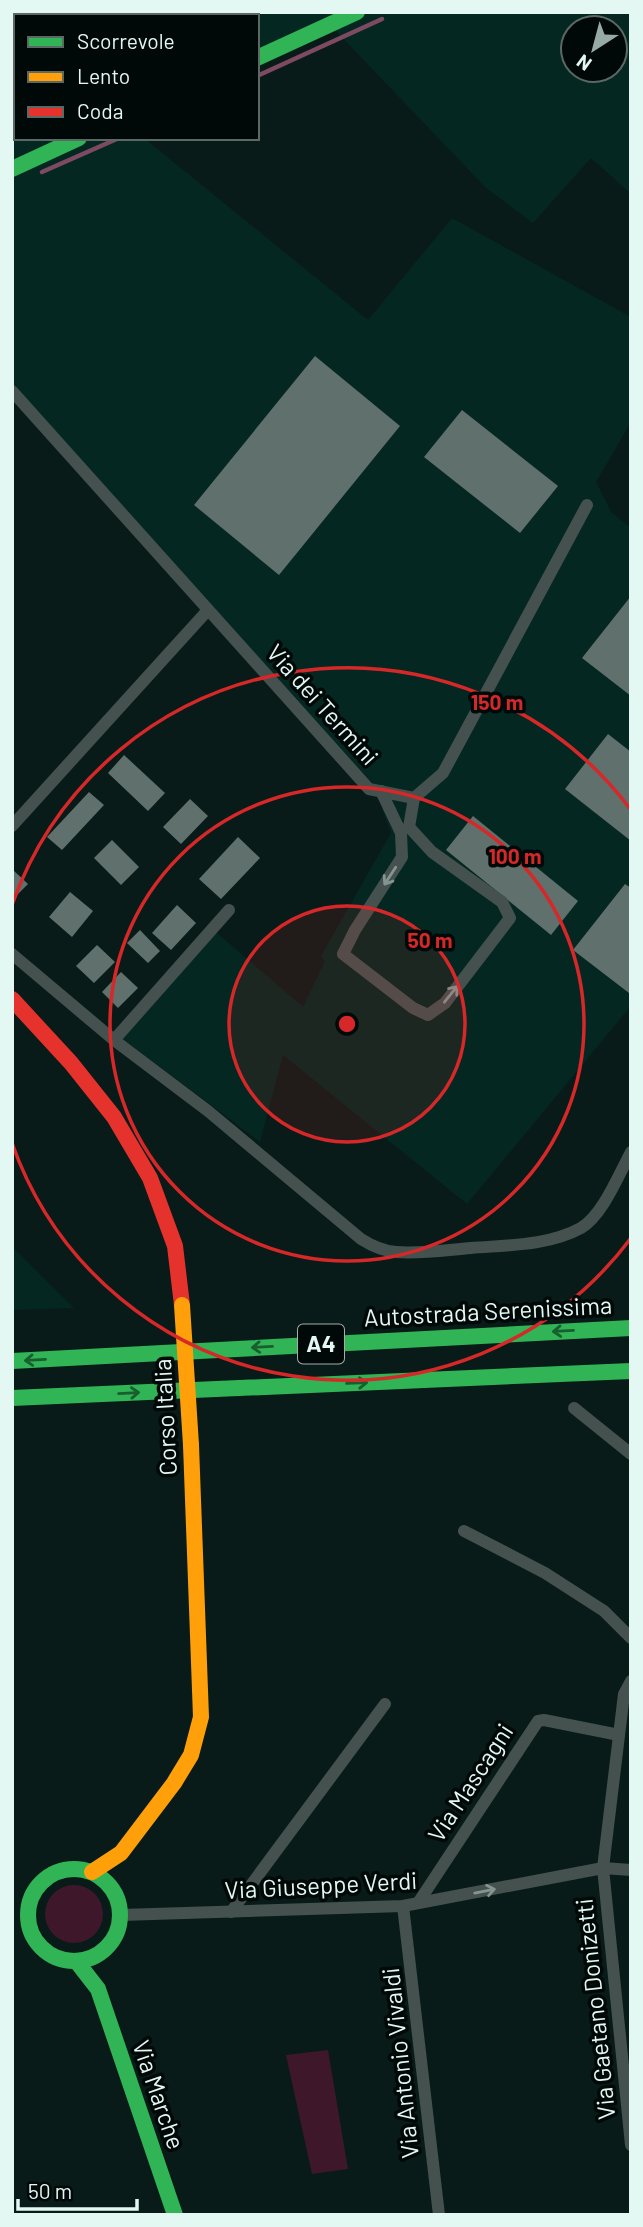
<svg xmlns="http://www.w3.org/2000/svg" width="643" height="2227" viewBox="0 0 643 2227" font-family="Barlow,sans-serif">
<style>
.built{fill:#042722;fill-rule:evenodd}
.green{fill:#3f172b}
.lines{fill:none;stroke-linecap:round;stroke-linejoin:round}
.stream{stroke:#7e4a61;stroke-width:4.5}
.building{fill:#60706d}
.street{stroke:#44514e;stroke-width:12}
.fast{stroke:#30b455;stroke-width:16}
.slow{stroke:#ff9f0a;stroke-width:16}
.jam{stroke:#e5322d;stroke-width:16}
.slow-bridge{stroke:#ff9f0a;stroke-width:16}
.oneway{stroke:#849490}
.oneway2{stroke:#185e2e}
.ring{fill:none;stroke:#d62828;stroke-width:3.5}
.labels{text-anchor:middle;stroke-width:7;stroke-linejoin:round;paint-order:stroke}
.shield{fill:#000907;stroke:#a0b0ac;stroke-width:2}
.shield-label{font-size:23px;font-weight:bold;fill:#e4f8f3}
.street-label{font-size:24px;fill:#e4f8f3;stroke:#000907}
.centre{fill:#d62828;stroke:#000907;stroke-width:3.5}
.ring-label{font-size:21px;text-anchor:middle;font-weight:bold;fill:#d62828;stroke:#000907;stroke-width:7;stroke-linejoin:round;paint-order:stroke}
</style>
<rect width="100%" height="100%" fill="#081b18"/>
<g class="built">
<polygon points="12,12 344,12 257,51 257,16 16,16 16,138 65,138 12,162"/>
<path d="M 366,12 L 631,12 L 631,194 L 591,158 L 533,223 L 486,188 L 333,28 ZM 573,28 L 615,28 L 615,70 L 573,70 Z"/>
<polygon points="92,138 144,138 368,320 452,218 631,317 631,422 596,482 611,512 631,528 631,1006 467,1204 283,1055 260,1142 122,1038 216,932 303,1007 325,961 321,956 391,833 373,784 211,608 12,383 12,174"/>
<polygon points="12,1247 74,1308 12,1310"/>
</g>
<g class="green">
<circle cx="74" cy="1914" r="29"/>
<polygon points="328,2050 348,2169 312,2174 286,2055"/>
</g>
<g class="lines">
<g class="stream">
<polyline points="257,76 382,19"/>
<polyline points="42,172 119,138"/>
</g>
</g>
<g class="building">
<polygon points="315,356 400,426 279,575 194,505"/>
<polygon points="462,410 558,486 520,533 424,457"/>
<polygon points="631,596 631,696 582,658"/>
<polygon points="608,734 631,752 631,841 565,789"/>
<polygon points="124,755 165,793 148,811 108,773"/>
<polygon points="89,792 104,805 62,850 47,837"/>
<polygon points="190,799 208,816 181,844 163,827"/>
<polygon points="473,816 578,901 551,935 446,850"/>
<polygon points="238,837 260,858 221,899 199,879"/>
<polygon points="112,840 139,867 121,885 94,858"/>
<polygon points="12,869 28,884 12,900"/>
<polygon points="625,884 631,888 629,993 573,950"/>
<polygon points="70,892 93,911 72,937 49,917"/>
<polygon points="177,905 196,923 171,950 152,933"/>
<polygon points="140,930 160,951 148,963 127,943"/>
<polygon points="97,945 115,962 94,983 76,966"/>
<polygon points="121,972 138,988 118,1008 102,992"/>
</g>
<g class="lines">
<g class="street">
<polyline points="12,391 369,789 414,798 443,773 587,505"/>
<polyline points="381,791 401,833 402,857 355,930 343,954 413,1008 428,1015 445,1003 510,918 502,902 432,852 409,827 414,798"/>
<polyline points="12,826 208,610"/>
<path d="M 12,954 L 114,1040 L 208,1111 L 361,1239 C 372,1246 383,1251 396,1252 C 421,1254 446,1250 471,1248 C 507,1245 548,1246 581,1228 C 603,1215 619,1174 631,1152"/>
<polyline points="114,1040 229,910"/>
<polyline points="574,1408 631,1454"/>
<polyline points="464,1531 545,1573 604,1611 631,1638"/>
<polyline points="631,1681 624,1694 603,1868 631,2145"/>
<polyline points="418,1903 538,1721 544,1720 619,1735"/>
<polyline points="403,1906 439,2215"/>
<polyline points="231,1912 385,1704"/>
<polyline points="121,1915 403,1906 603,1868 631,1870"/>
</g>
<g class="fast">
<polyline points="257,58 357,12"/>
<polyline points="12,169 79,138"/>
<polyline points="12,1361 631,1328"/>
<polyline points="12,1398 631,1371"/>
<circle cx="74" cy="1915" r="46"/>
<polyline points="77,1962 98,1989 175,2215"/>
</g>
<polyline class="slow" points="92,1872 121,1853 174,1783 191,1755 201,1717 191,1445"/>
<polyline class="jam" points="12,999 71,1063 114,1117 150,1178 175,1246 182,1305"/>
<polyline class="slow-bridge" points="182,1305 191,1445"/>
</g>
<defs><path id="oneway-shaft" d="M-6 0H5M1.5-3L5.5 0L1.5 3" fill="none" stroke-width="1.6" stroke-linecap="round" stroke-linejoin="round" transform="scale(1.75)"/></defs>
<g class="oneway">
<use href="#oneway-shaft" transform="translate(390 876) rotate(123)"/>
<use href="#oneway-shaft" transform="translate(451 994) rotate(-51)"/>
<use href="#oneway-shaft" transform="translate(485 1891) rotate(-11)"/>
</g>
<g class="oneway2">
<use href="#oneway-shaft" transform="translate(563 1331) rotate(177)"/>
<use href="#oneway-shaft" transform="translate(262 1347) rotate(177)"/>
<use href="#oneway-shaft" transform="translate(35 1360) rotate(177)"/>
<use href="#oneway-shaft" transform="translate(357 1383) rotate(-2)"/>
<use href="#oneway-shaft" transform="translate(129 1393) rotate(-3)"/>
</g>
<circle cx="347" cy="1024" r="118" fill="#d62828" fill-opacity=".12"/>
<g class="ring">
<circle cx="347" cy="1024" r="118"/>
<circle cx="347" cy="1024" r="237"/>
<path d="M631 1238A355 355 0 0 1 12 1143M12 905A355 355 0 0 1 631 810"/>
</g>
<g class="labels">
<rect class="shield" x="298" y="1324.5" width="46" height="39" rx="5"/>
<g class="shield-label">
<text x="321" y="1352">A4</text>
</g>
<g class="street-label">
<text transform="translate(322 705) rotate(48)" y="8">Via dei Termini</text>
<text transform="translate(488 1312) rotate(-3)" y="8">Autostrada Serenissima</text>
<text transform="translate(166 1417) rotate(-93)" y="8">Corso Italia</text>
<text transform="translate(471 1783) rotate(-57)" y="8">Via Mascagni</text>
<text transform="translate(321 1886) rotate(-3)" y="8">Via Giuseppe Verdi</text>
<text transform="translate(596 2009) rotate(-96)" y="8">Via Gaetano Donizetti</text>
<text transform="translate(401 2063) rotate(-96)" y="8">Via Antonio Vivaldi</text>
<text transform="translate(158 2095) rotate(71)" y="8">Via Marche</text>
</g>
</g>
<circle cx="347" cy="1024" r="10" class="centre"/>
<g class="ring-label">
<text x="497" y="710">150 m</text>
<text x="515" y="864">100 m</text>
<text x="430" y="948">50 m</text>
</g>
<rect width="643" height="2227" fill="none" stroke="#e4f8f3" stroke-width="28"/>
<rect x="14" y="14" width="245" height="126" fill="#000907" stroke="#5b6965" stroke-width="2"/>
<rect x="28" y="37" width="35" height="10" fill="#30b455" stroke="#5b6965" stroke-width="2"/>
<text x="77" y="49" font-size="21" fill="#e4f8f3">Scorrevole</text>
<rect x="28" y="72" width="35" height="10" fill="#ff9f0a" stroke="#5b6965" stroke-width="2"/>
<text x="77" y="84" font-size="21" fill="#e4f8f3">Lento</text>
<rect x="28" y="107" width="35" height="10" fill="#e5322d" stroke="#5b6965" stroke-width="2"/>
<text x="77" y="119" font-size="21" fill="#e4f8f3">Coda</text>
<g transform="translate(594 49) rotate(216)"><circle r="33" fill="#000907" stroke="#5b6965" stroke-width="2"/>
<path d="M0-5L12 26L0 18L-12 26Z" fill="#97aba6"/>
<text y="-10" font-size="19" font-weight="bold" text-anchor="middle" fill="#e4f8f3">N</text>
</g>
<path d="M18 2199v10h119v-10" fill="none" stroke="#e4f8f3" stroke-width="3.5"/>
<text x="28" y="2199" font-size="21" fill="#e4f8f3" stroke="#000907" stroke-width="5" paint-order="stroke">50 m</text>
</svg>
